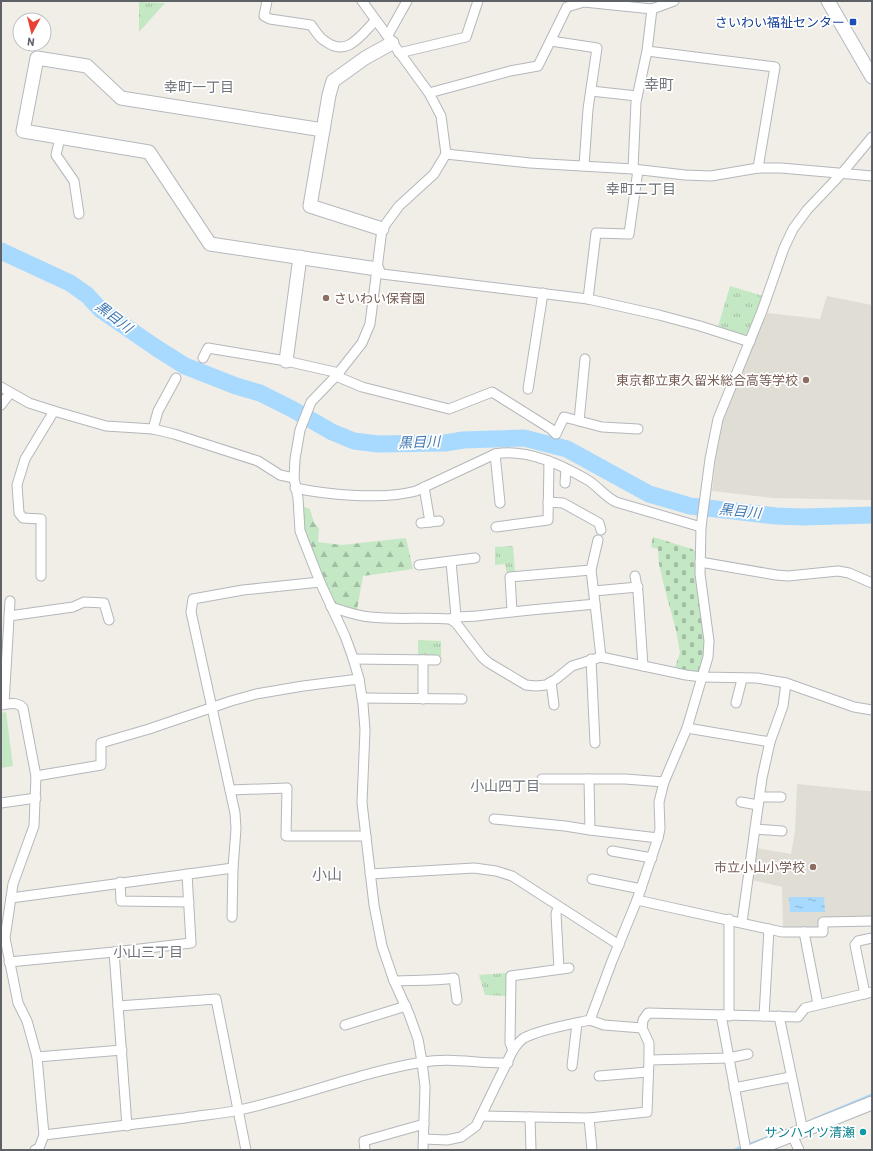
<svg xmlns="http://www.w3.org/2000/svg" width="873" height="1151" viewBox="0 0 873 1151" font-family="Barlow,'Noto Sans JP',sans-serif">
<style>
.education{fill:#e0ddd5}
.grass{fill:url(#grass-tufts)}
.forest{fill:url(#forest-firs)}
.cemetery{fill:url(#cemetery-stones)}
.pitch{fill:#c4e7c4}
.water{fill:url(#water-ripples)}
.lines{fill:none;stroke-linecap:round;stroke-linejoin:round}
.stream{stroke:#a8d9ff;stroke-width:3}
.river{stroke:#a8d9ff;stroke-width:17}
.street-casing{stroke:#b4b7bb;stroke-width:11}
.secondary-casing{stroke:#b5b9be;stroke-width:15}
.street{stroke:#fff;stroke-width:9}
.secondary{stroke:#fff;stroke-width:13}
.transit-dot{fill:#1a4fb4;stroke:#fff;stroke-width:1.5}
.education-dot{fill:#8d6e63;stroke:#fff;stroke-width:1.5}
.culture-dot{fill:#0f9aa8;stroke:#fff;stroke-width:1.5}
.labels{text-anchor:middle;stroke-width:3.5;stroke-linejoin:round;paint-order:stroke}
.transit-label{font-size:13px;fill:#164399;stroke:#fff;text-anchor:end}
.education-label{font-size:13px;fill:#785e54;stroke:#fff;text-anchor:end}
.culture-label{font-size:13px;fill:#0d838f;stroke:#fff;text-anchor:end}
.neighbourhood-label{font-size:14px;fill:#6f7479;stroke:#fff}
.water-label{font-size:14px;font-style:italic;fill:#4379b2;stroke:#fff}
.quarter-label{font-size:15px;fill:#6f7479;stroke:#fff}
</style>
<defs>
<pattern id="grass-tufts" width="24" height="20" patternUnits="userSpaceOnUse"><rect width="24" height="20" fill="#c4e7c4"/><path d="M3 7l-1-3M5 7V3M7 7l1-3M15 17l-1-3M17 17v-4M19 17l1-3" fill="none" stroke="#a2bfa3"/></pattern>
<pattern id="forest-firs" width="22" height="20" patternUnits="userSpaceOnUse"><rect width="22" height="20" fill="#c4e7c4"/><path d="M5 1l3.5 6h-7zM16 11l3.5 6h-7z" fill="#a2bfa3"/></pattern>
<pattern id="cemetery-stones" width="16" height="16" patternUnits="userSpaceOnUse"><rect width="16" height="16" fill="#c4e7c4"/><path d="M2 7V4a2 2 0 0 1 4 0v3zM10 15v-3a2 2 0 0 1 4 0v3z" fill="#a2bfa3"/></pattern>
<pattern id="water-ripples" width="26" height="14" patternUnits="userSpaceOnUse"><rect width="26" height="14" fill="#a8d9ff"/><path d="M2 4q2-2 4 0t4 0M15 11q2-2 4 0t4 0" fill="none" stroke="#8cb3d2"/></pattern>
</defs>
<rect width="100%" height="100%" fill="#f0eee7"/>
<g class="education">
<polygon points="827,296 872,305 872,500 773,498 712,491 717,449 723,418 767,313 820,319"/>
<polygon points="797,784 867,791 872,791 872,917 819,919 819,928 783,928 782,887 752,880 756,848 791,854 795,831"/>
</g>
<g class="grass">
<polygon points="139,2 165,3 139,32"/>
<polygon points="730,286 763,296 748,334 744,335 718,327"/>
<polygon points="513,546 515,573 507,574 505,564 495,565 495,547"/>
<polygon points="418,640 441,641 441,657 418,657"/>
<polygon points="507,973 506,996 485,995 479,975"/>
</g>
<polygon class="forest" points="300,505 310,509 314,523 319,528 318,542 342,545 406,538 413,569 363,576 357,610 332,605 314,553 303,530"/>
<polygon class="cemetery" points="653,537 692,549 697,553 704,630 705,651 700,672 674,670 680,653 676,630 664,586 659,564 658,549 651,547"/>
<polygon class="pitch" points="6,712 13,766 1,768 1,713"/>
<polygon class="water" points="789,897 824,897 825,912 790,912"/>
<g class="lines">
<g class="stream">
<polyline points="815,1119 872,1095"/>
<polyline points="735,1150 787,1130"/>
</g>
<polyline class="river" points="1,251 70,283 87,295 101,310 158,349 185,366 236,386 260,393 292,409 332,432 354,441 378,444 445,443 463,440 524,438 567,449 649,494 690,506 776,516 803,517 872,515"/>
<g class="street-casing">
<g id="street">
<path d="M 267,1 L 264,16 L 270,19 L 311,25 C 315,30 319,38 325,41 C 347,58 361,35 375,21"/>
<polyline points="362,1 429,93 441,116 446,154 434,174 399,206 382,229 370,324 362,343 336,376 311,402 300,430 295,459 294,478 298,498 300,531 320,582 345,636 353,658 359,679 363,704 365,730 362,803 374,905 382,946 394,981 409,1014 418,1039 422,1062 425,1087 423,1150"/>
<polyline points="388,35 407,1"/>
<polyline points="551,41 597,48 588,109 584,166"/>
<polyline points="647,51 775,67 758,168"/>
<polyline points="399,53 466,37 478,1"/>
<polyline points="591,91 637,96"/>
<polyline points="429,93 510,71 538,66 567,7 584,2 652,9 674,1"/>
<polyline points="60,138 56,155 74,181 79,214"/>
<polyline points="446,154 530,163 633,169 685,175 711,176 758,168 781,168 872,176"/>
<polyline points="633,169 636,102 647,51 652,9"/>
<polyline points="377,269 382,274 588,299 659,315 700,326 750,342"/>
<polyline points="588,299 596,233 629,234 638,170"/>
<polyline points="203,358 208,348 286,361 339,373"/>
<polyline points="336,376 362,387 449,409 492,392 551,429 556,434 564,417 602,427 638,429"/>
<polyline points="1,387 29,403 54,411 106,426 153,429 174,434 258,461 280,475 294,478"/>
<polyline points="528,389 543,293"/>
<polyline points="1,405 10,393"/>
<polyline points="579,421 585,359"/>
<polyline points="153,429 158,411 176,378"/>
<polyline points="495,454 500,503"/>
<polyline points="565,483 566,469"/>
<polyline points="424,487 430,522"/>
<path d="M 295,488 C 328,495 384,500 416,491 L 495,454 C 525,448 560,464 586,479 C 597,485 604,496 616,502 L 701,527"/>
<polyline points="548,502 563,503 599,523 601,530"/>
<polyline points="421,523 439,521"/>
<polyline points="496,527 548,520 549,461"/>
<polyline points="451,562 456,616"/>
<polyline points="700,562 776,575 788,576 838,571 849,573 872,583"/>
<polyline points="419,565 475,558"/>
<polyline points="41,576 41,519 23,518 19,513 17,485 25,459 54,411"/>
<polyline points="635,576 638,592 643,666"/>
<polyline points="594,591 638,587"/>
<polyline points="595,604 601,657"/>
<path d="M 331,607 C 344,611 357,616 370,617 C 396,620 423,617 450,619 L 456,623 L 482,657 L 489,663 L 526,685 L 536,686 L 546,685 L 556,679 L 572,666 L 601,657 L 686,675 L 702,677 L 757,678 L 786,683 L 854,707 L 872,710"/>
<polyline points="512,611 510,577 591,570"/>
<polyline points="9,616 73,607 84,602 104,603 109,620"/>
<path d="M 450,619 C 458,616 468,617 477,616 C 516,611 555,608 595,604 L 591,570 L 598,540"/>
<polyline points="353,659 436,660"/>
<polyline points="591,659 595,743"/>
<polyline points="551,682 554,705"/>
<polyline points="362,698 462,699"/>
<polyline points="423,699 423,660"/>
<polyline points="736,703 742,679"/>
<polyline points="4,704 10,601"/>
<path d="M 1,705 C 9,704 17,701 23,708 L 36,776 L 34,826 L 13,884 L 5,938 L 18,1003 L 27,1021 L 37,1057 L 44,1135 L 39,1148 L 35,1150"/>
<polyline points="687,728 770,742"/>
<polyline points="36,776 101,765 101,743 149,729 231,701 256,694 303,686 359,679"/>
<polyline points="542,779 625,779 664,782"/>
<polyline points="589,779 590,830"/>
<polyline points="230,790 287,788 286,836 366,836"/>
<polyline points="760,797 781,797"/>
<polyline points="741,802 758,805"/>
<polyline points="1,803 36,798"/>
<polyline points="494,819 565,826 590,830 658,838"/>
<polyline points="755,829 782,831"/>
<polyline points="612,851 652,858"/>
<polyline points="370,874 474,868 496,871 512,876 619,945"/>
<polyline points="592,879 641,889"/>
<polyline points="120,882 121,901 189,902"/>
<polyline points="11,898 233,868"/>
<polyline points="637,900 782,932 823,932 823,922 872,921"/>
<polyline points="558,907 556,914 559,969"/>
<polyline points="232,917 233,868 236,829 235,813 191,612 193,599 243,590 320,582"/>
<polyline points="742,922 762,778 770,742 783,706 786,683"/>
<polyline points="804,932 818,1004"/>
<polyline points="114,952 127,1126"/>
<polyline points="9,962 114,952 191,943 187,874"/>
<path d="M 394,981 C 414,980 434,981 454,978 L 457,1000"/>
<polyline points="865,994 855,945 858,941 872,938"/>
<polyline points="118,1006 216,999 246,1150"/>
<polyline points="721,1015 746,1150"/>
<polyline points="729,1016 729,919"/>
<polyline points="764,1016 769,929"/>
<polyline points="779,1016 803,1131"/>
<polyline points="590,1020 604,1025 642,1028"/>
<polyline points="345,1025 406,1006"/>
<polyline points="513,1050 510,1043 511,976 569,968"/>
<polyline points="37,1057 122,1050"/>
<polyline points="649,1060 729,1058 748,1054"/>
<polyline points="572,1066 577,1023"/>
<polyline points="599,1076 648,1072"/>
<polyline points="734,1088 790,1077"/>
<polyline points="481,1116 589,1118 647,1112 649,1060 649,1043 642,1028 643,1020 648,1013 798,1017 805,1008 872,992"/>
<polyline points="530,1117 531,1150"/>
<polyline points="589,1118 592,1150"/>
<path d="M 44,1135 C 91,1129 138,1124 185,1118 C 203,1115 221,1114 239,1110 C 301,1097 361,1072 423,1062 C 451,1057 479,1064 508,1063"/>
<polyline points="792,1135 799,1150"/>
<path d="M 424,1139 L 447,1140 L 461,1137 L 476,1126 L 513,1050 C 516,1046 519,1041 524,1038 C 540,1029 572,1024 590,1020 L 612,961 L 637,900 L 658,838 L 660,829 L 659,802 L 664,782 L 687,728 L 708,657 L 709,641 L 700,574 L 701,527 L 710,459 L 718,419 L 762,311 L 784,248 L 793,229 L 807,210 L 843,172 L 872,137"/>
<polyline points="365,1150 364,1141 424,1124"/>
</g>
</g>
<g class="secondary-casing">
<g id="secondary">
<polyline points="828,1 872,77"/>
<polyline points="323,130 121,98 87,66 37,58 23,131 149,152 210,244 377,269"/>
<polyline points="382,229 310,206 329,95 333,81 365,58 392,43"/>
<polyline points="286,361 300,257"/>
<polyline points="754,1150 872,1103"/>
</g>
</g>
<use href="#street" class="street"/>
<use href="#secondary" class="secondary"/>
</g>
<rect class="transit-dot" x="849" y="18" width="8" height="8" rx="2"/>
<g class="education-dot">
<circle cx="326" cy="298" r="4"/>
<circle cx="806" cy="380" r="4"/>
<circle cx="813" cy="867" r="4"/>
</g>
<circle class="culture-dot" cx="863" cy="1132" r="4"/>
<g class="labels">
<g class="transit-label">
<text x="845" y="27">さいわい福祉センター</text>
</g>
<g class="education-label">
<text x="334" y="303" text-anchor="start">さいわい保育園</text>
<text x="798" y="385">東京都立東久留米総合高等学校</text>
<text x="805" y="872">市立小山小学校</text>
</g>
<g class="culture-label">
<text x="855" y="1137">サンハイツ清瀬</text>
</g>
<g class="neighbourhood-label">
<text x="199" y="92">幸町一丁目</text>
<text x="641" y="194">幸町二丁目</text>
<text x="505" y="791">小山四丁目</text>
<text x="148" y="957">小山三丁目</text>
</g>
<g class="water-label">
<text transform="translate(114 317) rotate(37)" y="5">黒目川</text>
<text transform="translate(419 442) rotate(-2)" y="5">黒目川</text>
<text transform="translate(740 511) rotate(6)" y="5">黒目川</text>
</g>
<g class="quarter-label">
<text x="659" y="90">幸町</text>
<text x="327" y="880">小山</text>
</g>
</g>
<rect width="873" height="1151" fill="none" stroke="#5e6267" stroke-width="4"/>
<g transform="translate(32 32) rotate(187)"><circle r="19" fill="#ffffff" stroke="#bfc0c2"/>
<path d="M0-3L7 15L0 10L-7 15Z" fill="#e94234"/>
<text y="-6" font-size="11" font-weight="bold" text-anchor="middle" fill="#5e6267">N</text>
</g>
</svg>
